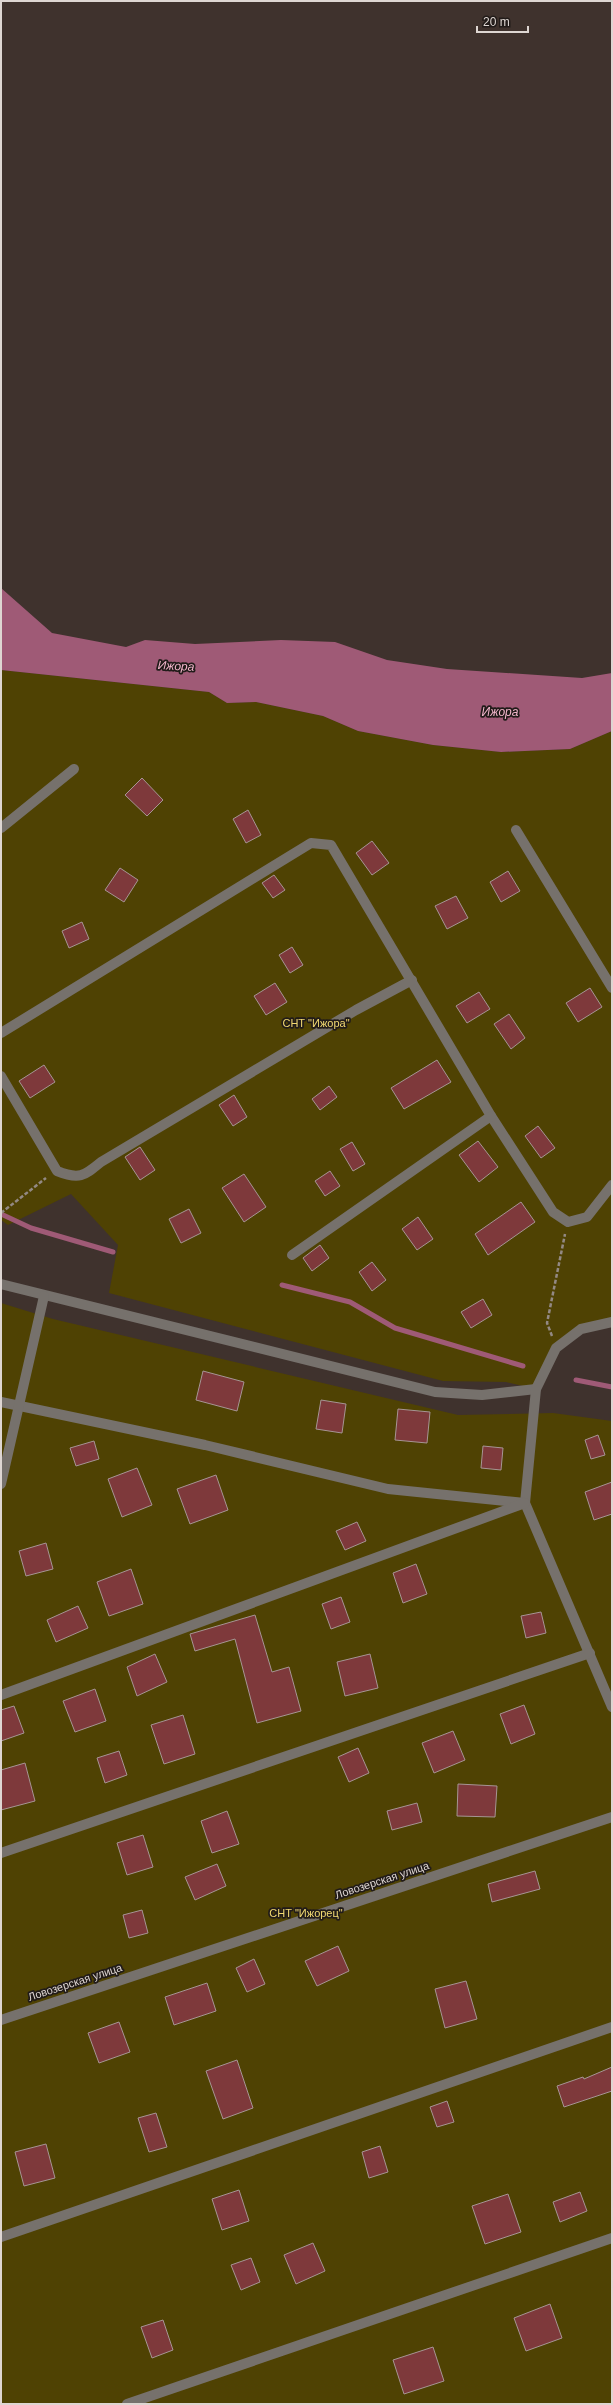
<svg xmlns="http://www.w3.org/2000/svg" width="613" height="2405" viewBox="0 0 613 2405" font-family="Helvetica,sans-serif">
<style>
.green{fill:#4f4203}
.water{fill:#9f5a76}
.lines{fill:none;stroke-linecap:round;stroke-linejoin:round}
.stream{stroke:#9f5a76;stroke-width:5}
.building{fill:#7e393b;stroke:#a69594}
.path{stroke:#938984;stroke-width:2.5;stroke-dasharray:4 2;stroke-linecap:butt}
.minor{stroke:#76716c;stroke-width:10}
.labels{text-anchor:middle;stroke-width:3.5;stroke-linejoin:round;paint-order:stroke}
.park-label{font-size:11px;fill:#f2d972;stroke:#211b19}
.street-label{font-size:11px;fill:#ded6d2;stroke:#211b19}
.water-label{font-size:12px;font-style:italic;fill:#f3b6cc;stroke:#211b19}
</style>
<rect width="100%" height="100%" fill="#3f322d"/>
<g class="green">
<polygon points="1,670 209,692 227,703 256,702 323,716 358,731 433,745 501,752 570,749 612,731 612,1322 581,1329 556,1348 536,1389 506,1382 443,1381 109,1293 118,1245 71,1194 8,1225 1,1220"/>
<polygon points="1,1303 53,1319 458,1415 553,1413 612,1421 612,2404 1,2404"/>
</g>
<polygon class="water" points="1,588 52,633 126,647 145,640 195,644 281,640 335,642 387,660 447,669 582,678 612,673 612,731 570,749 501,752 433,745 358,731 323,716 256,702 227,703 209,692 1,670"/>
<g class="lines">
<g class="stream">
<polyline points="1,1214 31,1228 113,1252"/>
<polyline points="282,1285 350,1302 395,1328 523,1366"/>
<polyline points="576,1380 612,1387"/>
</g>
</g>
<g class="building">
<polygon points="142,778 163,800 147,816 125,795"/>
<polygon points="248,810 261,835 246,843 233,819"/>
<polygon points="372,841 389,863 372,875 356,853"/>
<polygon points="120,868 138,880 124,902 105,890"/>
<polygon points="508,871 520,891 501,902 490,882"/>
<polygon points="274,875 285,890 273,898 262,883"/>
<polygon points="456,896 468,918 447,929 435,906"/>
<polygon points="82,922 89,939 69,948 62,931"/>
<polygon points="292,947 303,965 290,973 279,955"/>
<polygon points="275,983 287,1002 266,1015 254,996"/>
<polygon points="590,988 602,1007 578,1022 566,1003"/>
<polygon points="479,992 490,1009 467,1023 456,1006"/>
<polygon points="509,1014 525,1038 511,1049 494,1024"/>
<polygon points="437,1060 451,1082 404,1109 391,1088"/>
<polygon points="44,1065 55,1082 30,1098 19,1081"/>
<polygon points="329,1086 337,1097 320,1110 312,1099"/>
<polygon points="234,1095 247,1117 233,1126 219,1105"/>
<polygon points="538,1126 555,1148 541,1158 525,1136"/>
<polygon points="478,1141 498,1167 479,1182 459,1155"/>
<polygon points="352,1142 365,1164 353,1171 340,1149"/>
<polygon points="140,1147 155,1170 140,1180 125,1157"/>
<polygon points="330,1171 340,1186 325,1196 315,1181"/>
<polygon points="244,1174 266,1207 244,1222 222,1188"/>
<polygon points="521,1202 535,1222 488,1255 475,1234"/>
<polygon points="189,1209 201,1233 181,1243 169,1219"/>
<polygon points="418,1217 433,1239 417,1250 402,1229"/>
<polygon points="320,1245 329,1258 312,1271 303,1258"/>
<polygon points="372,1262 386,1280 372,1291 359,1272"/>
<polygon points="483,1299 492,1315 471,1328 461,1312"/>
<polygon points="203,1371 244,1382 237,1411 196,1400"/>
<polygon points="321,1400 346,1404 342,1433 316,1429"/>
<polygon points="398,1409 430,1412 427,1443 395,1440"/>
<polygon points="598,1435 605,1455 591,1459 585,1440"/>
<polygon points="94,1441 99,1459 76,1466 70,1448"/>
<polygon points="483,1446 503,1448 501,1470 481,1468"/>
<polygon points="137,1468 152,1505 122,1517 108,1479"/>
<polygon points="216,1475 228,1510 190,1524 177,1489"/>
<polygon points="612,1482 612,1514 594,1520 585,1492"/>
<polygon points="357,1522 366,1541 345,1550 336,1531"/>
<polygon points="46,1543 53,1569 26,1576 19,1551"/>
<polygon points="416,1564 427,1594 403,1603 393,1573"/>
<polygon points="131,1569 143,1604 109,1616 97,1582"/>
<polygon points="341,1597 350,1622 331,1629 322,1604"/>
<polygon points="78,1606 88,1628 56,1642 47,1620"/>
<polygon points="541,1612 546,1633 526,1638 521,1616"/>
<polygon points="255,1615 272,1672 289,1667 301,1711 257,1723 235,1639 195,1651 190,1634"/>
<polygon points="155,1654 167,1682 137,1696 127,1667"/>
<polygon points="370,1654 378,1688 345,1696 337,1662"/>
<polygon points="95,1689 106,1721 75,1732 63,1701"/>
<polygon points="524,1705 535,1734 511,1744 500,1714"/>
<polygon points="14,1706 24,1733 1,1741 1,1710"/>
<polygon points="183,1715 195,1754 164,1764 151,1725"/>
<polygon points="453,1731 465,1760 434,1773 422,1743"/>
<polygon points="358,1748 369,1773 349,1782 338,1757"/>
<polygon points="119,1751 127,1775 105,1783 97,1758"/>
<polygon points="25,1763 35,1801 1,1810 1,1770"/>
<polygon points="458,1784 497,1786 495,1817 457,1816"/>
<polygon points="417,1803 422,1822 392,1830 387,1811"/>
<polygon points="227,1811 239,1844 212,1853 201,1821"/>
<polygon points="143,1835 153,1867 127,1875 117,1843"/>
<polygon points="217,1864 226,1886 195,1900 185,1877"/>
<polygon points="535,1871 540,1889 492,1902 488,1884"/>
<polygon points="142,1910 148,1933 129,1938 123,1915"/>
<polygon points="338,1946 349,1971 317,1986 305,1961"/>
<polygon points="254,1959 265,1984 247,1992 236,1968"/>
<polygon points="466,1981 477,2019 445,2028 435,1989"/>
<polygon points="207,1983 216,2011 174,2025 165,1997"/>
<polygon points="119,2022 130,2052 99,2063 88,2033"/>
<polygon points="237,2060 253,2108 223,2119 206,2071"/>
<polygon points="612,2067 612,2091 564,2107 557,2086 583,2077 584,2079"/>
<polygon points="447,2101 454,2122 437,2127 430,2107"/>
<polygon points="156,2113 167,2147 149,2152 138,2118"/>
<polygon points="46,2144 55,2178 24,2186 15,2152"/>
<polygon points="380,2146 388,2172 369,2178 362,2152"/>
<polygon points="239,2190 249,2221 222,2230 212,2199"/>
<polygon points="580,2192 587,2211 560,2222 553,2202"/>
<polygon points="508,2194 521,2232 485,2244 472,2206"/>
<polygon points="313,2243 325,2271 296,2284 284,2255"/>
<polygon points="251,2258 260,2282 241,2290 231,2265"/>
<polygon points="550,2304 562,2338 526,2351 514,2318"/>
<polygon points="163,2320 173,2350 152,2358 141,2327"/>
<polygon points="433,2347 444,2381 404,2394 393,2360"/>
</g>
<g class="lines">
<g class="path">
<polyline points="1,1213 46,1178"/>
<polyline points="552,1336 547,1323 565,1234"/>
</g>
<g class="minor">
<polyline points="1,828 74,769"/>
<polyline points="516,830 612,988"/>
<polyline points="1,1033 311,843 331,845 491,1116 553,1212 568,1222 587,1217 612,1185"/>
<path d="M 1,1076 L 57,1171 C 79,1180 84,1176 101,1162 L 356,1010 L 412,980"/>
<polyline points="292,1255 491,1116"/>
<polyline points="1,1284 435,1392 482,1395 536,1389"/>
<polyline points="612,1322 581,1329 556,1348 536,1389 525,1503 612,1707"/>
<polyline points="1,1402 205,1445 388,1489 525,1503"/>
<polyline points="1,1484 44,1296"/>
<polyline points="1,1695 525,1503"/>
<polyline points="1,1853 590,1653"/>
<polyline points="1,2020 612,1817"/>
<polyline points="1,2237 612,2027"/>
<polyline points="127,2404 612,2238"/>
</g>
</g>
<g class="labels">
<g class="park-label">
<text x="316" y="1027">СНТ "Ижора"</text>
<text x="306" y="1917">СНТ "Ижорец"</text>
</g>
<g class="street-label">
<text transform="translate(382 1880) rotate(-18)" y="4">Ловозерская улица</text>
<text transform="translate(75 1982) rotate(-18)" y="4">Ловозерская улица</text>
</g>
<g class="water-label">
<text transform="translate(176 666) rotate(3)" y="4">Ижора</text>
<text x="500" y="716">Ижора</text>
</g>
</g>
<rect width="613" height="2405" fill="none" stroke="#ded6d2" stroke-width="4"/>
<path d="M477 26v6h51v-6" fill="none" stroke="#ded6d2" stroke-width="2"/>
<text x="483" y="26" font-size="12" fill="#ded6d2" stroke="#211b19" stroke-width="3" paint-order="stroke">20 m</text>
</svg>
